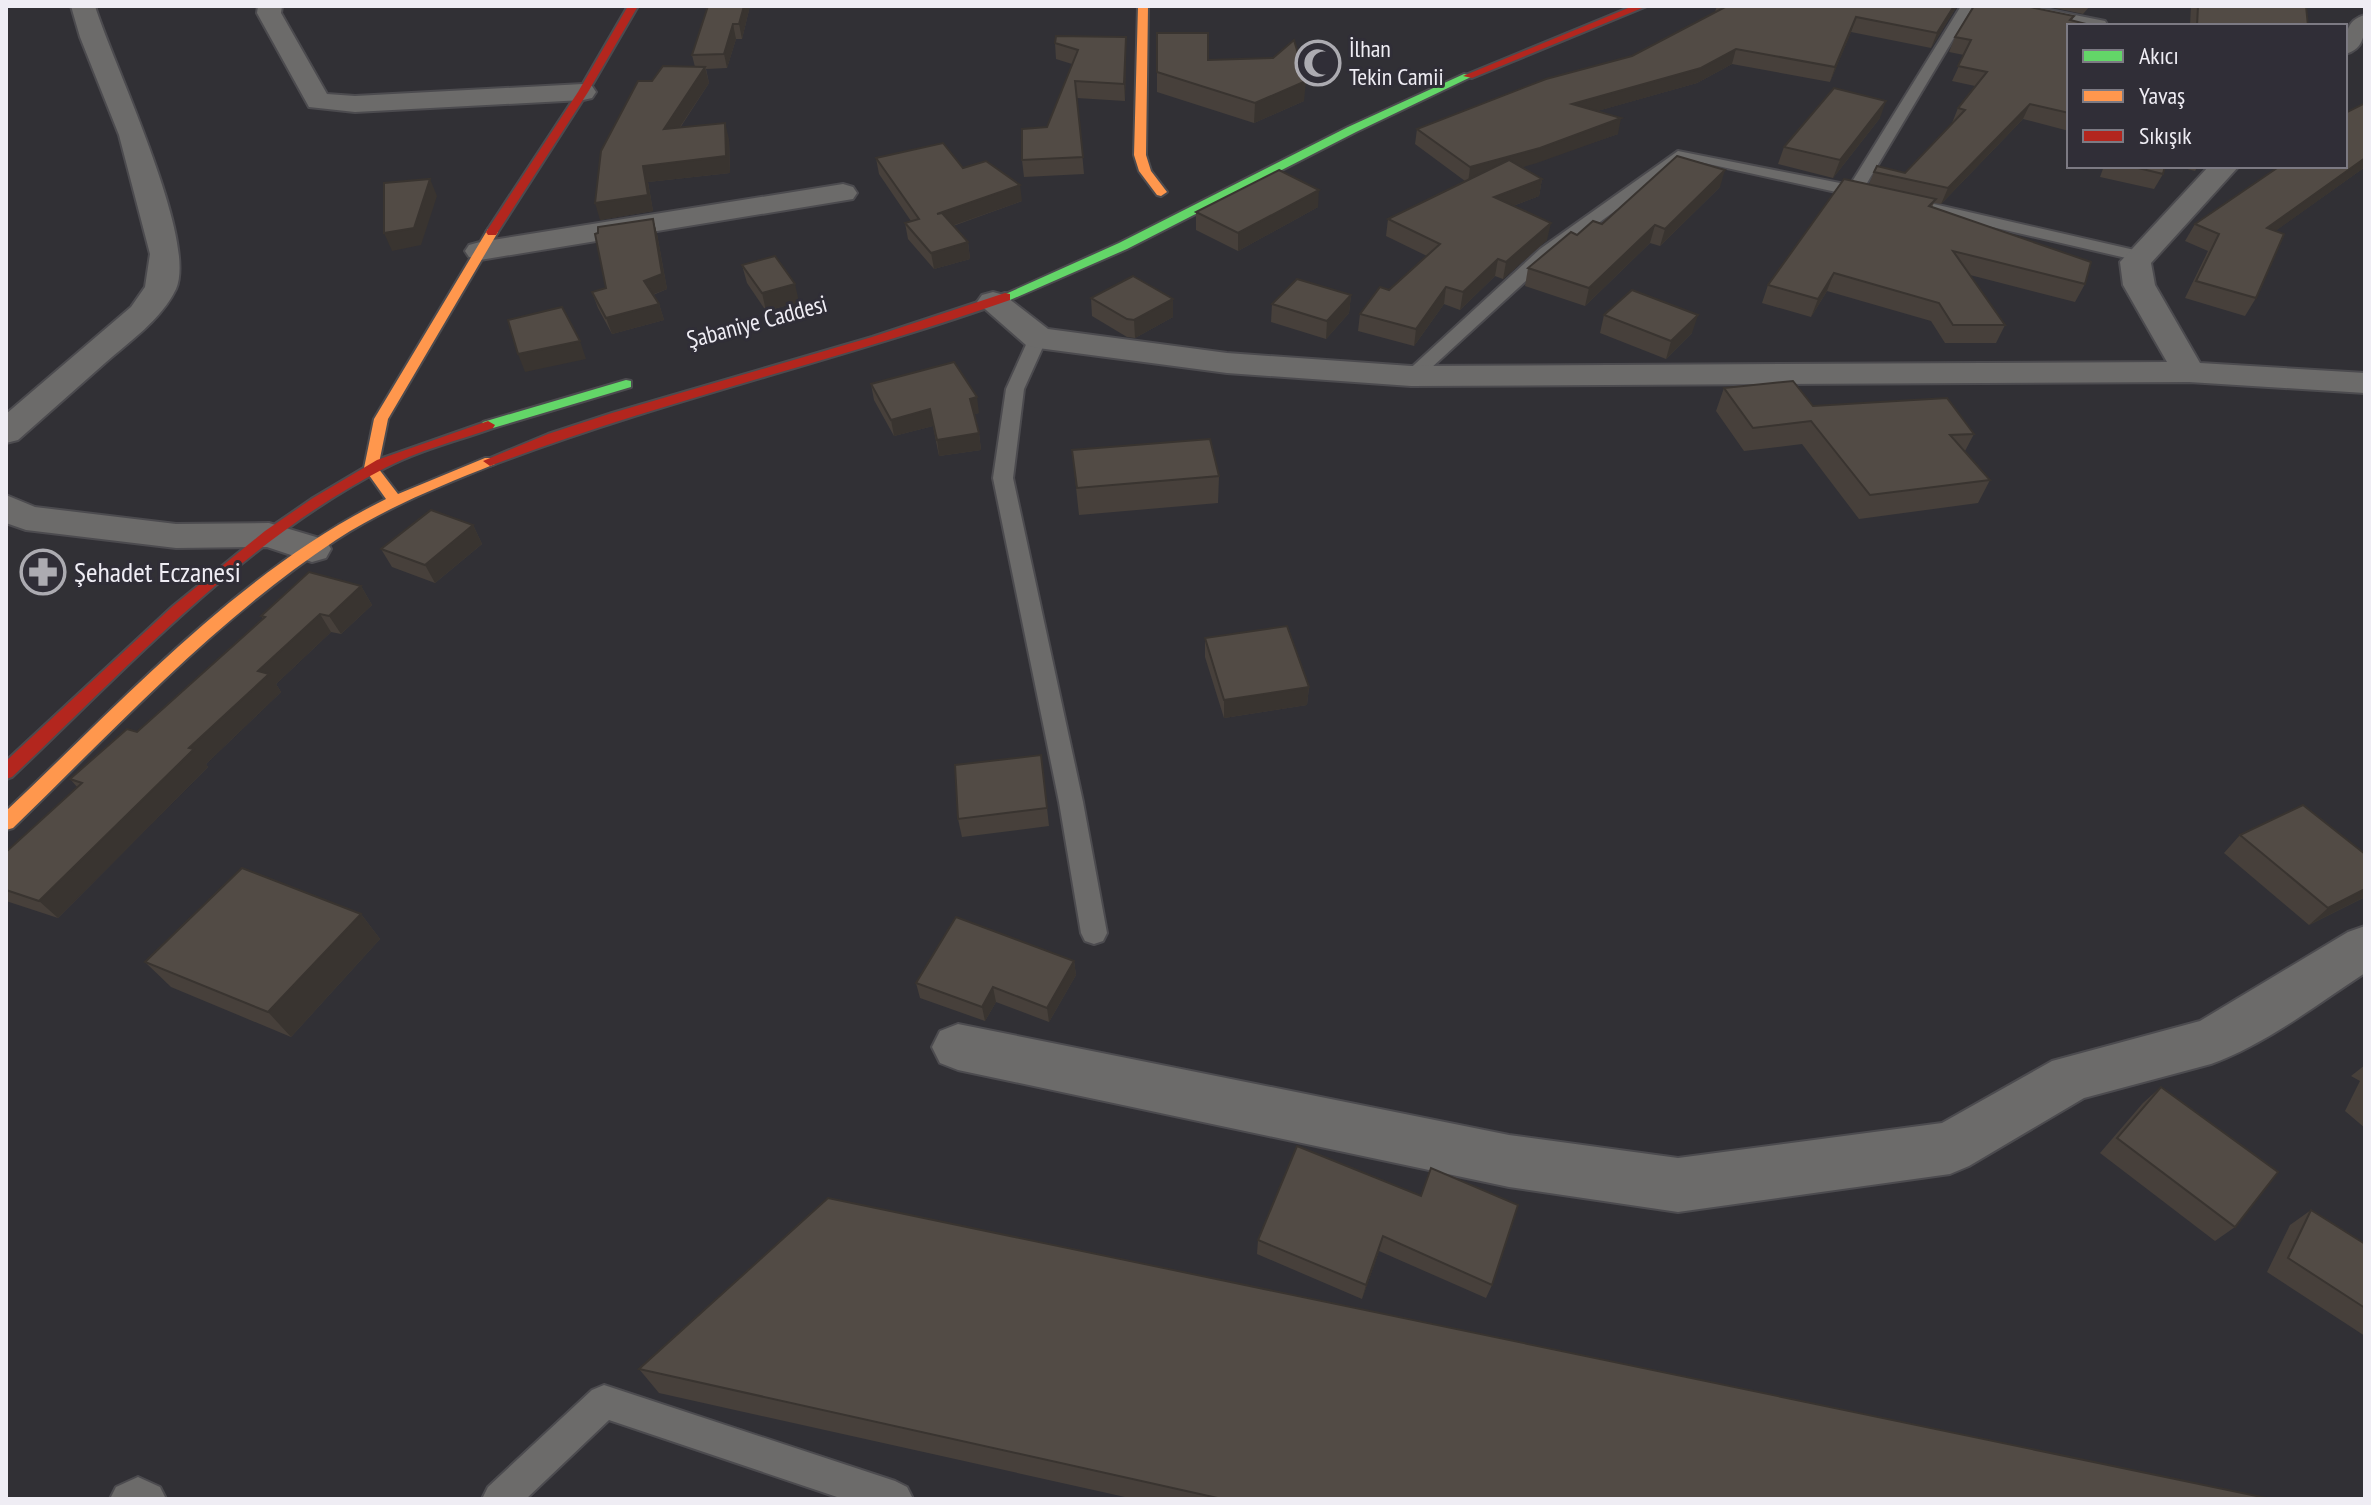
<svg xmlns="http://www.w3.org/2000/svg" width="2371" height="1505" viewBox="0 0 2371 1505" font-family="'PT Sans Narrow',sans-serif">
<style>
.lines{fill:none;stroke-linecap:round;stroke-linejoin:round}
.lane-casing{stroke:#4c4b4f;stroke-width:4}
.street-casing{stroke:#4c4b4f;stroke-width:4}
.fast-casing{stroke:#4c4b4f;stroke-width:4}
.slow-casing{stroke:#4c4b4f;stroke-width:4}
.jam-casing{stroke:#4c4b4f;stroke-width:4}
.lane{fill:#6c6b6a;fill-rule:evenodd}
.street{fill:#6c6b6a;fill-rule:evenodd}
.fast{fill:#63d668;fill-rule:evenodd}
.slow{fill:#ff974d;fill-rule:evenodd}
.jam{fill:#b3261e;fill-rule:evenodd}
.wall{fill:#47403b}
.shaded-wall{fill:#393430}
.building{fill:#524b45;stroke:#393430;stroke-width:2}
.labels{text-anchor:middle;stroke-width:6;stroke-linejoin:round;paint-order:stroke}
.far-poi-label{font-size:24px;fill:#efedf4;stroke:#302e37;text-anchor:start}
.far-street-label{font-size:24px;fill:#efedf4;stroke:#302e37}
.poi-label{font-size:28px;fill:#efedf4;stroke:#302e37;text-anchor:start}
</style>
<rect width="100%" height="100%" fill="#313035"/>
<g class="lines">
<g class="lane-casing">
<g id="lane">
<polygon points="1961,6 1973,6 1864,188 1874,191 1874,197 1868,199 1686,159 1552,257 1418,380 1404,380 1402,376 1540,249 1678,151 1850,185"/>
<polygon points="1912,199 2139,251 2147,256 2139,261 1906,207 1904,204"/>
<polygon points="1038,333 1047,338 1024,389 1013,478 1083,802 1107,933 1103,941 1094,944 1085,941 1081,933 1059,802 993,478 1006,389 1029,338"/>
<polygon points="604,1385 895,1481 907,1487 913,1499 843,1499 609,1420 526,1499 482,1499 488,1487 592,1390"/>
<polygon points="138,1477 160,1487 166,1499 110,1499 116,1487"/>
</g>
</g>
<g class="street-casing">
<g id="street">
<path d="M 71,6 L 95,6 C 112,62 198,239 176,289 C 161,320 130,341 105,363 C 76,389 47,414 18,440 L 6,443 L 6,414 L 131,307 L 145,287 L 150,254 L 119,135 L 80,37 Z"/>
<polygon points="258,6 282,6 281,13 327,94 355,96 583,84 592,86 596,92 592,98 583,100 355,112 309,107 257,13"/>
<polygon points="1981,6 2030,6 2105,21 2108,26 2069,28 1985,11"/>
<path d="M 2365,15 C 2365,32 2365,49 2345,54 C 2345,37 2345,20 2365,15 Z"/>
<polygon points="2209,166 2239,166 2151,263 2155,285 2200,363 2365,373 2365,393 2189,382 1411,386 1227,373 1038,348 1026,345 977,302 982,295 993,292 1004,295 1048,329 1227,353 1411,366 2167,362 2123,285 2120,262"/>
<polygon points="843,184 853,187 857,193 853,199 480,260 469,257 465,251 469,245 480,242"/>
<polygon points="6,495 35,507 176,524 269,523 326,540 331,549 326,558 312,562 267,547 176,548 26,530 6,523"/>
<path d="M 2365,926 L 2365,973 C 2316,1005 2266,1044 2211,1064 L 2084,1098 L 1969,1166 L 1950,1174 L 1678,1212 L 1509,1187 L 958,1070 L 940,1063 L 932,1047 L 940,1031 L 958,1024 L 1509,1135 L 1678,1158 L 1942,1123 L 2052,1061 L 2200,1021 L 2348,932 Z"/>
</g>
</g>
<g class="fast-casing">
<g id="fast">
<polygon points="1464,74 1473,76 1356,132 1127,249 1010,300 999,297 1119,243 1348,127"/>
<polygon points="626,380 631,381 631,387 493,428 483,428 481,425 483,422"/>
</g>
</g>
<g class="slow-casing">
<g id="slow">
<polygon points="1138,6 1148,6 1146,155 1151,171 1167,192 1161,196 1157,195 1139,171 1134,155"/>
<path d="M 488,229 L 498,232 L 388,419 L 378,468 L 398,494 L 485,458 L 495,458 L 495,464 C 440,486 385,508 336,540 C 215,620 116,728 13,828 L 6,830 L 6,811 C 124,700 238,572 386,499 L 364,468 L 374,419 Z"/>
</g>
</g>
<g class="jam-casing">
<g id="jam">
<polygon points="628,6 638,6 588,92 496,235 488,235 486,232 578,92"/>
<polygon points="1633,6 1647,6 1472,78 1463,76"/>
<path d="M 1005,293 L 1010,294 L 1010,300 C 840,360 664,400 495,464 L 490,466 L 483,461 L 548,434 L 612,413 L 872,337 Z"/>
<path d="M 488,421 L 495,425 L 493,428 C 457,441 419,450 385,468 C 244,540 126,669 12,777 L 6,779 L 6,761 L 173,606 L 265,531 L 313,498 L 377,460 Z"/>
</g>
</g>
<use href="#lane" class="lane"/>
<use href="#street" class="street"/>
<use href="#fast" class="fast"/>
<use href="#slow" class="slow"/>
<use href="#jam" class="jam"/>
</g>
<g class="wall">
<polygon points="750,6 742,39 736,39 727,68 706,69 709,83 680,128 729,139 730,173 648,182 653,211 600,220 695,67 692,55"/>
<polygon points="1717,6 1957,6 1931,48 1851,32 1830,82 1732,64 1697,83 1597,111 1618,134 1522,167 1542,179 1539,196 1513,206 1547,240 1503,279 1495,276 1460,310 1444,304 1414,346 1358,331 1360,314 1389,290 1427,256 1386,236 1388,219 1465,181 1415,144 1417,129 1632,56 1715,12"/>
<polygon points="2045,6 2090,6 2083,14"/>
<polygon points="2191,6 2306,6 2308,26 2190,26"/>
<polygon points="2074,16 2069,26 2069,131 2023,119 1941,204 1934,203 1932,207 2085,284 2075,302 1970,275 2005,325 1996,343 1945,343 1931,321 1827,291 1811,317 1762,303 1768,285 1869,184 1874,172 1905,173 1952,123 1958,108 1975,86 1952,81 1964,55 1949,52 1955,37"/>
<polygon points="1157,33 1208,60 1304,101 1254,123 1157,92"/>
<polygon points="1126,37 1125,101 1077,98 1084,174 1024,177 1022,160 1047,127 1072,64 1056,59 1055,43"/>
<polygon points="1880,118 1833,178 1778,164 1784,147"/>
<polygon points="876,158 963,168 1022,201 953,226 968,242 970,259 934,269 908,239 905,223 911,221 879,174"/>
<polygon points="2104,166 2165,166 2163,174 2154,189 2100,177"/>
<polygon points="2176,166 2198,166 2195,171"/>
<polygon points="2365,167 2275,231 2256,298 2245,316 2185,298 2208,251 2185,241 2195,224"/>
<polygon points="1720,187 1660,246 1650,243 1585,306 1525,286 1528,268 1577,235 1602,224"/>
<polygon points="1318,207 1238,251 1196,230 1196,212"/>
<polygon points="653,219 657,234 667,289 653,295 659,304 664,320 612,334 598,308 592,292 606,288"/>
<polygon points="742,265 799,302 766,311 747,283"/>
<polygon points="1351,295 1349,313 1326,339 1271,322 1272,304"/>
<polygon points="1091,298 1173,317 1135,338 1127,337 1092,316"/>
<polygon points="1604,315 1692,333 1666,359 1600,333"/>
<polygon points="871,384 979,413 974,414 979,433 981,450 939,456 933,426 894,436 874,400"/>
<polygon points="1724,388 1813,406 1974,434 1965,451 1990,480 1978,503 1859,519 1802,444 1744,451 1716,411"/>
<polygon points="1072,450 1219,476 1218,503 1079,515"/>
<polygon points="473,525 482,544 435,583 392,567 381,549"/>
<polygon points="361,586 372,605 341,634 331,632 276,684 281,692 206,764 208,767 58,918 6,901 6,852 78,788 70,779 137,732 263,619 261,616"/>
<polygon points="1205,638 1309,687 1307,705 1224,718 1205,657"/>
<polygon points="1041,755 1049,826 962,837 958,819"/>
<polygon points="2240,835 2365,897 2309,925 2224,853"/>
<polygon points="361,914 380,939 291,1037 171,987 145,962"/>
<polygon points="1074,961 1076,975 1049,1022 996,1002 985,1021 920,998 916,983"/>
<polygon points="2365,1065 2365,1128 2345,1111 2360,1081 2351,1076"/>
<polygon points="2161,1087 2235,1227 2215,1241 2100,1153 2143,1103"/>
<polygon points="1297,1146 1492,1285 1486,1298 1379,1251 1362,1299 1257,1254 1258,1240"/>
<polygon points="2311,1210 2365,1244 2365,1336 2267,1272 2290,1225"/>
<polygon points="639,1369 2271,1499 1134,1499 659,1393"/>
</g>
<g class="shaded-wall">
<polygon points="744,6 750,6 742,39 739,24"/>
<polygon points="1954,6 1957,6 1931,48 1937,33"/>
<polygon points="1856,17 1851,32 1830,82 1835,67"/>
<polygon points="733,24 736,39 727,68 724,54"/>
<polygon points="1126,37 1126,53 1125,101 1124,84"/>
<polygon points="1736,49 1732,64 1697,83 1569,119 1572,104"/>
<polygon points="705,67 709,83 668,145 664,129"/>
<polygon points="1306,81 1304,101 1254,123 1255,103"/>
<polygon points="1886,101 1880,118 1833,178 1840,160"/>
<polygon points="2030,104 2023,119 1941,204 1948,188"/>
<polygon points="1621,118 1618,134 1537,163 1468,183 1470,167"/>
<polygon points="725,123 729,139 730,173 648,182 653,211 600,220 595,203 643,166"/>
<polygon points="2365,158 2365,167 2256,245 2267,228"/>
<polygon points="1725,170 1720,187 1660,246 1665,229"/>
<polygon points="430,179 437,196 421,245 392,251 384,233"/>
<polygon points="1542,179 1539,196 1491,214 1494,197"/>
<polygon points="1020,185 1022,201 940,230 937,214"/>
<polygon points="1319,190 1318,207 1238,251 1238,233"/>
<polygon points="653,219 657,234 667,289 649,296 644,281"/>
<polygon points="1551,223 1547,240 1503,279 1506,262"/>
<polygon points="1655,225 1650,243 1585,306 1589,288"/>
<polygon points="968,242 970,259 934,269 931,253"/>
<polygon points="1498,259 1495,276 1460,310 1463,292"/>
<polygon points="1834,273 1827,291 1811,317 1818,299"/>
<polygon points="795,284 799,302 766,311 762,293"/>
<polygon points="1446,287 1444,304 1414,346 1416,329"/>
<polygon points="1351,295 1349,313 1326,339 1327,321"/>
<polygon points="1173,299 1173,317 1135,338 1134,320"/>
<polygon points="659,304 664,320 612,334 606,318"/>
<polygon points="1698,315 1692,333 1666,359 1671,341"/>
<polygon points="580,341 586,359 525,372 518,354"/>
<polygon points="977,397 979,413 972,415 970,399"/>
<polygon points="930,409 933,426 894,436 891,420"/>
<polygon points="979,433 981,450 939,456 937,440"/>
<polygon points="473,525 482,544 435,583 425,565"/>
<polygon points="361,586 372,605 341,634 329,616"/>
<polygon points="320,614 331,632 276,684 281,692 206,764 208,767 58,918 39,901 258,671"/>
<polygon points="1309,687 1307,705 1224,718 1224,700"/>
<polygon points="2365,889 2365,897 2309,925 2328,908"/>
<polygon points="361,914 380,939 291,1037 268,1012"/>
<polygon points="1074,961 1076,975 1049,1022 1047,1008"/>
<polygon points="993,987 996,1002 985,1021 982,1007"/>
<polygon points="1383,1236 1379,1251 1362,1299 1366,1285"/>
</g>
<g class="building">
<polygon points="708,6 744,6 739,24 733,24 724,54 692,55"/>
<polygon points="1727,6 1954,6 1937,33 1856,17 1835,67 1736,49 1701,68 1572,104 1621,118 1540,148 1470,167 1417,129 1546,79 1632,56"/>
<polygon points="1974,6 2025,6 2074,16 2070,20 2094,26 2069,26 2069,113 2030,104 1948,188 1874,172 1877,166 1905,173 1965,110 1958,108 1987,72 1958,66 1971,40 1955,37"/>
<polygon points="2198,6 2306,6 2308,26 2197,26"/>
<polygon points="1157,33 1208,33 1208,60 1273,58 1294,40 1306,81 1255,103 1157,72"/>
<polygon points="1056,36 1126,37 1124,84 1075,81 1083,157 1022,160 1022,129 1047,127 1078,50 1055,43"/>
<polygon points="663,66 705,67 664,129 725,123 726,156 643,166 648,195 595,203 601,151 638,81 652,81"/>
<polygon points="1834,88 1886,101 1840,160 1784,147"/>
<polygon points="2365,103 2365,158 2267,228 2284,234 2256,298 2196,281 2219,234 2195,224 2280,166 2345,166 2345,113"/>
<polygon points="943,143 963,168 986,161 1020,185 937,214 942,213 968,242 931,253 905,223 919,219 876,158"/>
<polygon points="1677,156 1725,170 1665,229 1655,225 1589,288 1528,268 1571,232 1577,235 1593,221 1602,224"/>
<polygon points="1509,160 1542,179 1494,197 1551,223 1506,262 1498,259 1463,292 1446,287 1416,329 1360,314 1380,287 1389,290 1440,244 1388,219"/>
<polygon points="2130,166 2165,166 2163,174"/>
<polygon points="1279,170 1319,190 1238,233 1196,212"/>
<polygon points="430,179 414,228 384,233 384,183"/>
<polygon points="1844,179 1936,199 1929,206 2091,262 2085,284 1953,251 2005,325 1953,325 1939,303 1834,273 1818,299 1768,285"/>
<polygon points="653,219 662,274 644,281 659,304 606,318 592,292 606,288 595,234 598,233 598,227"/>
<polygon points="775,256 795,284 762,293 742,265"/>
<polygon points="1133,276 1173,299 1134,320 1127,319 1091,298"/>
<polygon points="1297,279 1351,295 1327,321 1272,304"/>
<polygon points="1632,290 1698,315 1671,341 1604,315"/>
<polygon points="562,307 580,341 518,354 508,320"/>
<polygon points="954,362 977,397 970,399 979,433 937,440 930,409 891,420 871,384"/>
<polygon points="1793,381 1813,406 1947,398 1974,434 1950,435 1990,480 1870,495 1811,421 1753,428 1724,388"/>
<polygon points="1210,439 1219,476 1077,488 1072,450"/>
<polygon points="431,510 473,525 425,565 381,549"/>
<polygon points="309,572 361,586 329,616 320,614 258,671 269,674 189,748 194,749 39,901 6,890 6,852 82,783 70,779 127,729 137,732 265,617 261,616"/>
<polygon points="1287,626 1309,687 1224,700 1205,638"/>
<polygon points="1041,755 1047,808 958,819 955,765"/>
<polygon points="2303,805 2365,854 2365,889 2328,908 2240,835"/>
<polygon points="242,868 361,914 268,1012 145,962"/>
<polygon points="956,917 1074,961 1047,1008 993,987 982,1007 916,983"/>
<polygon points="2161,1087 2278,1172 2235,1227 2117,1138"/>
<polygon points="1297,1146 1421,1196 1431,1168 1518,1205 1492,1285 1383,1236 1366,1285 1258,1240"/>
<polygon points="828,1198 2271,1499 1222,1499 639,1369"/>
<polygon points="2311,1210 2365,1244 2365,1308 2288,1258"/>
</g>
<defs>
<g id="mosque-ring" transform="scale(2.3)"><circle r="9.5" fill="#302e37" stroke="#acabb1" stroke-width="1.5"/><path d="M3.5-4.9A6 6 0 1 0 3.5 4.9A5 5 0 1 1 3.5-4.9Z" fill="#acabb1"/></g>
<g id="pharmacy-ring" transform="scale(2.3)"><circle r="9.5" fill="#302e37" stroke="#acabb1" stroke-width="1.5"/><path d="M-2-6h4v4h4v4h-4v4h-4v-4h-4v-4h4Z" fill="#acabb1"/></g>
</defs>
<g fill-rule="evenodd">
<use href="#mosque-ring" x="1318" y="63"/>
<use href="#pharmacy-ring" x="43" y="572"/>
</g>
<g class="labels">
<g class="far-poi-label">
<text x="1349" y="57">İlhan<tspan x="1349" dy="28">Tekin Camii</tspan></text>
</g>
<g class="far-street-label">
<text transform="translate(757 322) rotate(-15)" y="8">Şabaniye Caddesi</text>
</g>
<g class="poi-label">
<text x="74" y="582">Şehadet Eczanesi</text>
</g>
</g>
<rect width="2371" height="1505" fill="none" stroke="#efedf4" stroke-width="16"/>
<rect x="2067" y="24" width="280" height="144" fill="#302e37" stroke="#7c7a83" stroke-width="2"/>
<rect x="2083" y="50" width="40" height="12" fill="#63d668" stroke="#7c7a83" stroke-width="2"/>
<text x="2139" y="64" font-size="24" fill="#efedf4">Akıcı</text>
<rect x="2083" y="90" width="40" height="12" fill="#ff974d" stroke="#7c7a83" stroke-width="2"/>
<text x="2139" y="104" font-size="24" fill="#efedf4">Yavaş</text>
<rect x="2083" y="130" width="40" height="12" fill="#b3261e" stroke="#7c7a83" stroke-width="2"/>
<text x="2139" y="144" font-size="24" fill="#efedf4">Sıkışık</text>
</svg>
